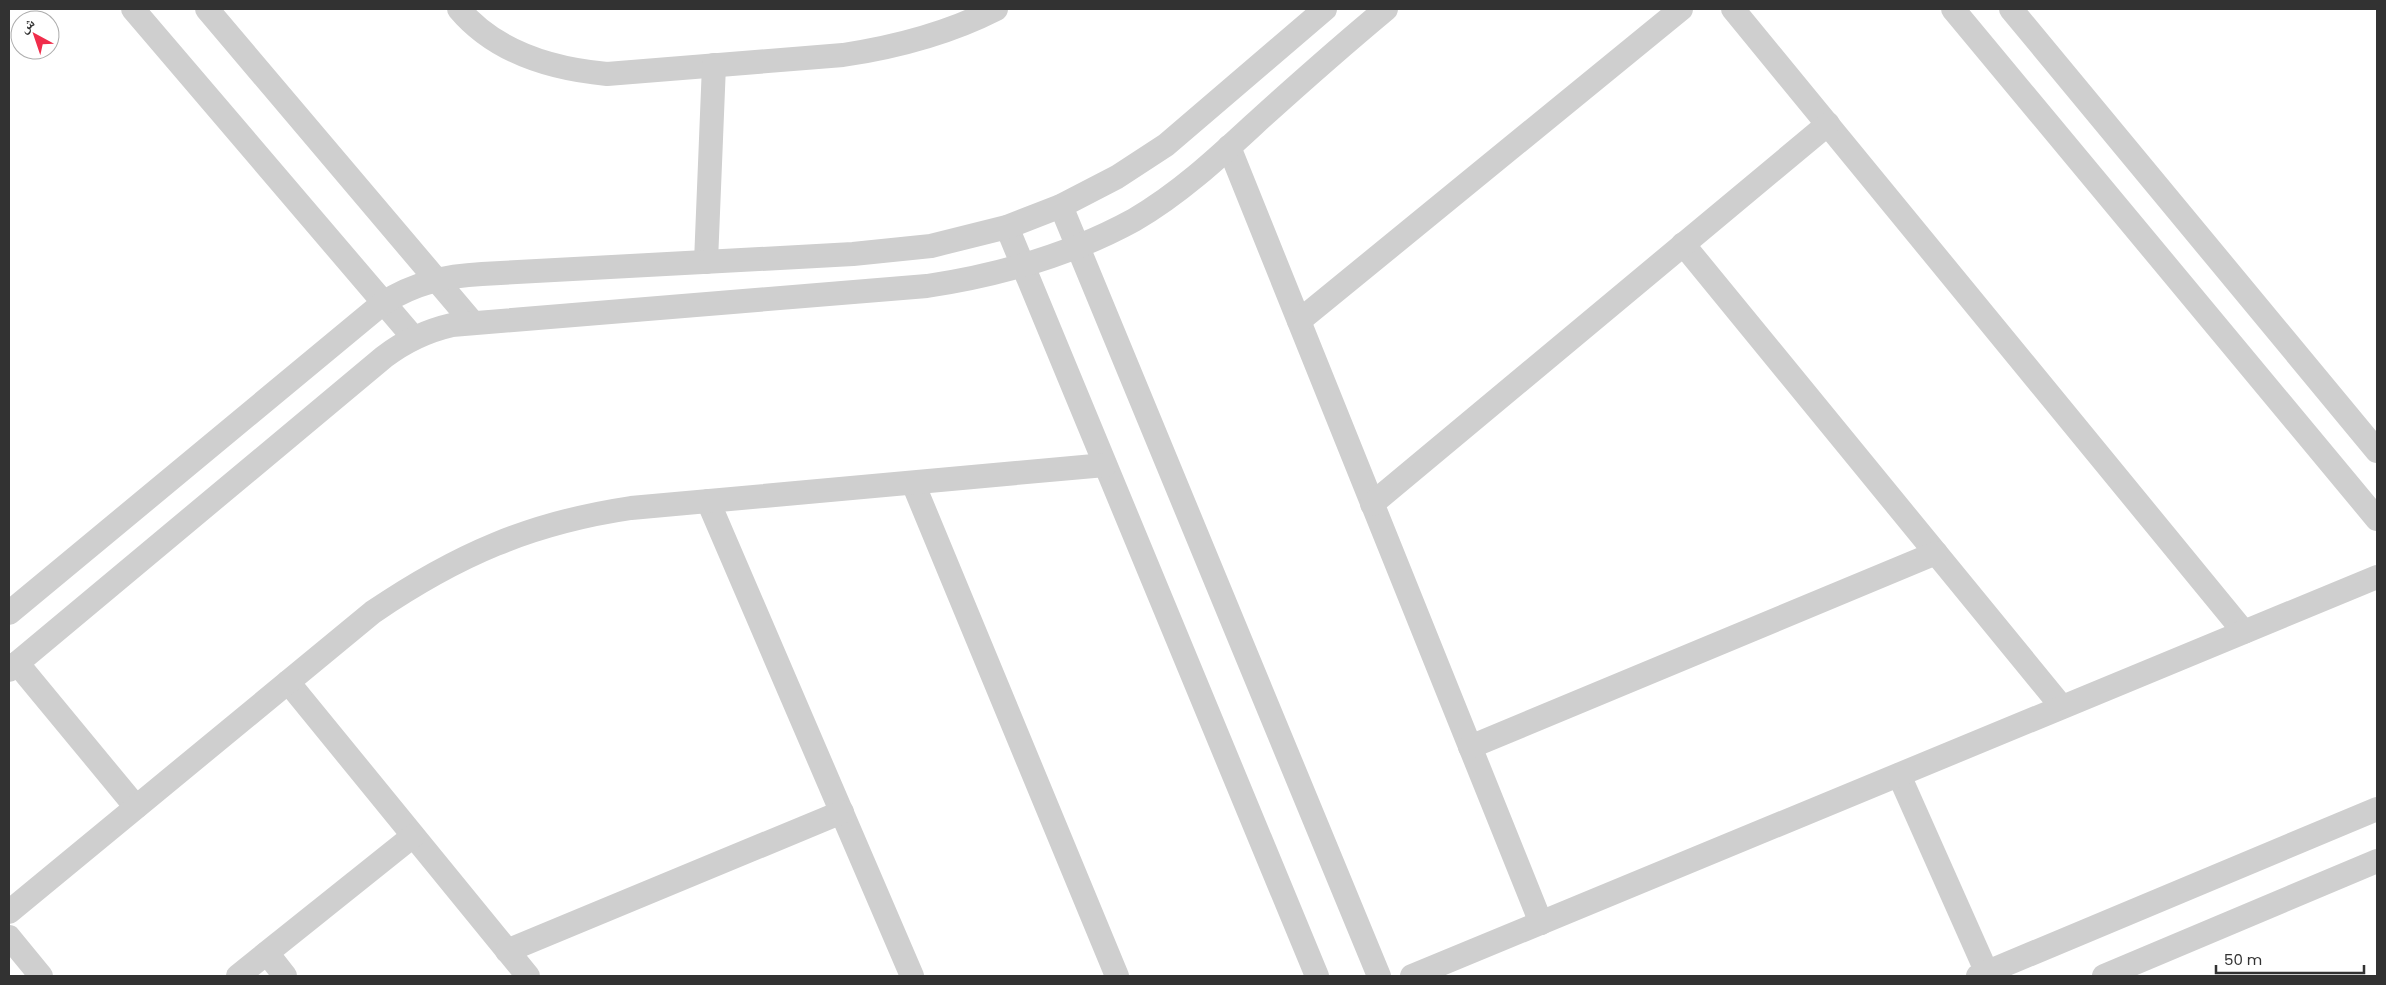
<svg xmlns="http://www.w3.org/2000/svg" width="2386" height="985" viewBox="0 0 2386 985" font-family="Poppins,'Noto Naskh Arabic',sans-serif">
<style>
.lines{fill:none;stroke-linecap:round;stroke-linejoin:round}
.minor{stroke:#cfcfcf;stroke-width:24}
</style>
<rect width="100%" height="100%" fill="#fff"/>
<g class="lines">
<g class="minor">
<polyline points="133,9 413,337"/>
<polyline points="207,9 473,323"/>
<path d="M 459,9 C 496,53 552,69 607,74 L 843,55 C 896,47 949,33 996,9"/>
<polyline points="1733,9 2244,632"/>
<polyline points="1953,9 2377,519"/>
<polyline points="2011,9 2377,451"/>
<polyline points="1229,147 1541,923"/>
<polyline points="1061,206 1379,976"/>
<polyline points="1007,227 1317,976"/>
<polyline points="1683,244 2062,707"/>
<polyline points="706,262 714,65"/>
<polyline points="1299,321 1681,9"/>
<polyline points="913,483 1117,976"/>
<polyline points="708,501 912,976"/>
<polyline points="1372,504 1828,124"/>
<path d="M 9,613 L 383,303 C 415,283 445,276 482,274 L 853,254 L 931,246 L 1007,227 L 1061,206 L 1117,177 L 1166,145 L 1325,9"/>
<polyline points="17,663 136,807"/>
<path d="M 9,670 L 384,357 C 405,341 426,331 452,325 L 927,286 C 1000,275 1070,255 1134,220 C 1181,193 1222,154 1261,118 C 1302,81 1344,44 1386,9"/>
<polyline points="288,682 528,976"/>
<polyline points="1470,747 1936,553"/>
<polyline points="1899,775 1987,973"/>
<path d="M 9,912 L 373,612 C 457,555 530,523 631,508 L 1105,465"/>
<polyline points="9,937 41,976"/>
<polyline points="507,951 842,812"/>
<polyline points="267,953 285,976"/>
<polyline points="238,976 413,836"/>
<polyline points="1412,976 2377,577"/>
<polyline points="1978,976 2377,809"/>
<polyline points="2104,976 2377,861"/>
</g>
</g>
<rect width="2386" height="985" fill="none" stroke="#323232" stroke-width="20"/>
<g transform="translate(35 35) rotate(320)"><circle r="24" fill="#ffffff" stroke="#adadad"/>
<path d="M0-4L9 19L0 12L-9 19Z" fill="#f02d4b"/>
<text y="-8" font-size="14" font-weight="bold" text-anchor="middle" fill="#323232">ش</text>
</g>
<path d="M2216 965v8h148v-8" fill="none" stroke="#323232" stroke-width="2.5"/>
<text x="2224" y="965" font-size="15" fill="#323232" stroke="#ffffff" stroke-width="4" paint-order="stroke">50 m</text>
</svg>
